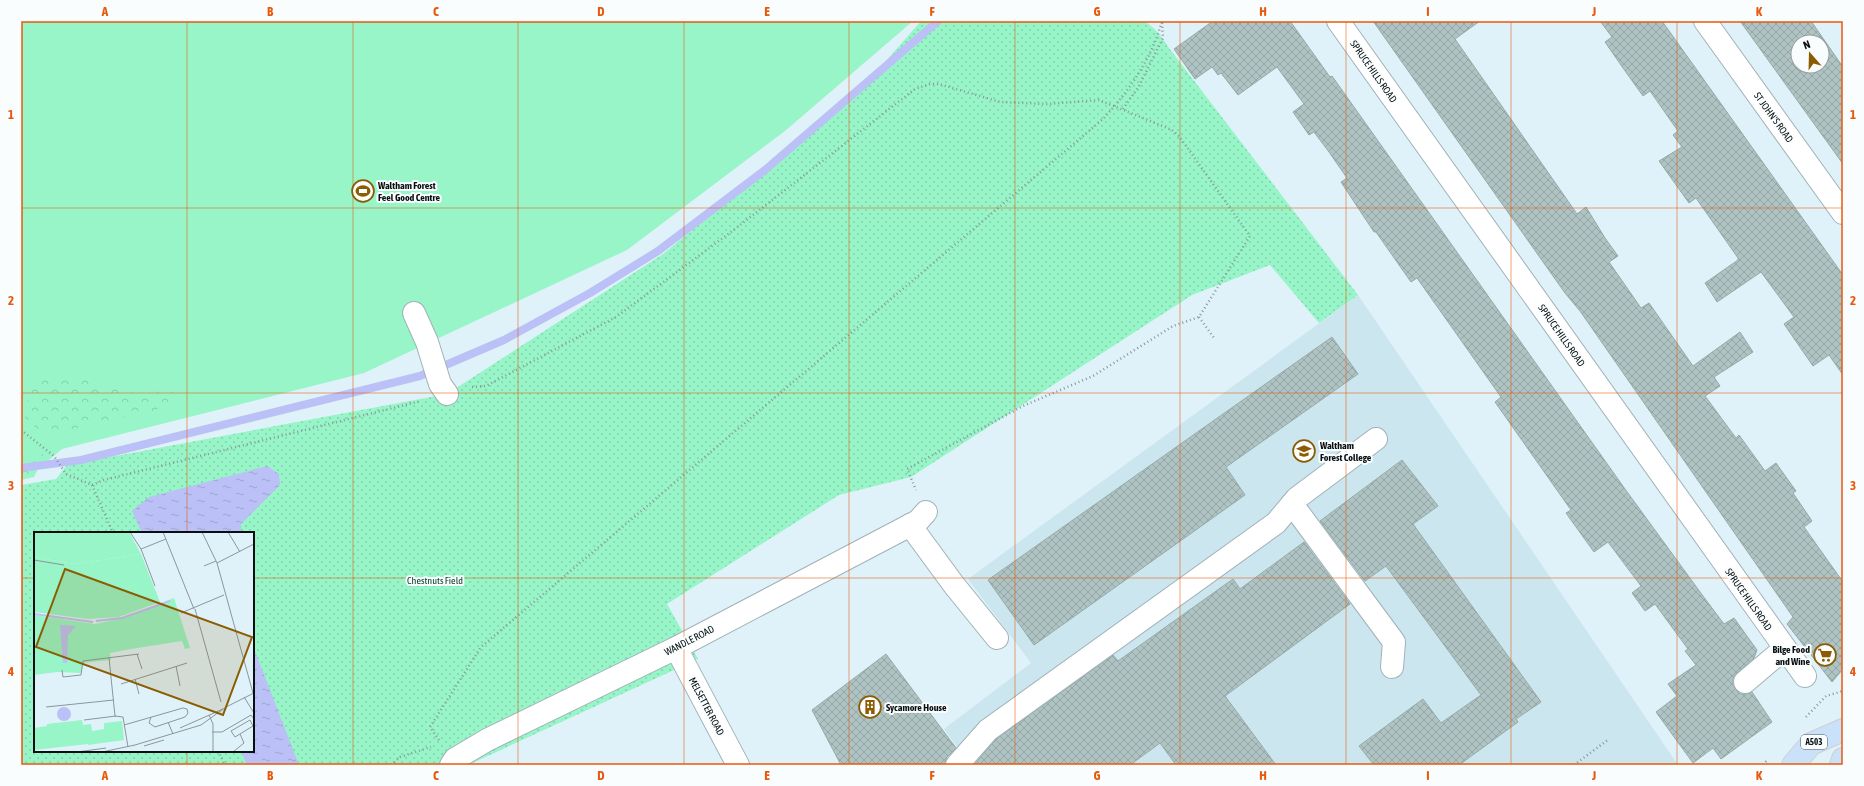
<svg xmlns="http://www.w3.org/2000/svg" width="1864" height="786" viewBox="0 0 1864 786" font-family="'Asap Condensed',sans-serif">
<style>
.built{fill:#cbe6ef}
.grass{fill:#97f5c8}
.forest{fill:url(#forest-crowns)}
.park{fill:url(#park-dots);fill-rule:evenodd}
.water{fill:url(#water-ripples)}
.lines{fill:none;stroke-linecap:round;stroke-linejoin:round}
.stream{stroke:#bbc0f6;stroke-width:8}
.building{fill:url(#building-cross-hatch);stroke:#96aaa8;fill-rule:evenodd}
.minor-casing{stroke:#a0b2b8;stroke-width:24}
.major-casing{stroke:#cecfcf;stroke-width:24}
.path{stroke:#89969b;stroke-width:2.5;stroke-dasharray:1 3;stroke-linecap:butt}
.minor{stroke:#fff;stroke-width:22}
.major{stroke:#cae1fa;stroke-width:22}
.grid{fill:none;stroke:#e8590c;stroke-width:1;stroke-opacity:0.55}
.labels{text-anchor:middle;stroke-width:4;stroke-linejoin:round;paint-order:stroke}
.shield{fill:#f9fdfe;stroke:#515658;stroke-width:1}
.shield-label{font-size:9px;font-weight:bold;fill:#090f11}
.street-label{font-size:10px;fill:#090f11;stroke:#f9fdfe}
.poi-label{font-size:10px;font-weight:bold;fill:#090f11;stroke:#f9fdfe;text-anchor:start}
.park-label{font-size:10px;fill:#053925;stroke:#f9fdfe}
.inset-river{fill:none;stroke:#bbc0f6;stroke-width:2}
.inset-road{fill:none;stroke:#8a979c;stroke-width:1}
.view{fill:#8b5c02;fill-opacity:0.15;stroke:#8b5c02;stroke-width:2}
.inset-edge{fill:none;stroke:#090f11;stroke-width:2}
.neatline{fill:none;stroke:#e8590c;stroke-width:1.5}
.grid-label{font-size:13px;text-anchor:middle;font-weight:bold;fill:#e8590c}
</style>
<defs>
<pattern id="forest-crowns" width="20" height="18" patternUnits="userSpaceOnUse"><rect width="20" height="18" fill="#97f5c8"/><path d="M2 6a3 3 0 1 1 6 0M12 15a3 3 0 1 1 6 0" fill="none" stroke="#81d1ab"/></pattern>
<pattern id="park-dots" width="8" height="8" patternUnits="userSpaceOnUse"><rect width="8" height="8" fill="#97f5c8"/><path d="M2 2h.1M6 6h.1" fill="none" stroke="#81d1ab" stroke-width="1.8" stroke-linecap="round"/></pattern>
<pattern id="water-ripples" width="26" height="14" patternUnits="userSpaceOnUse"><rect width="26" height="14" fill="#bbc0f6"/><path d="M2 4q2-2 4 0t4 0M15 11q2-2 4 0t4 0" fill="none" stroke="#9fa4d2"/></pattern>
<pattern id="building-cross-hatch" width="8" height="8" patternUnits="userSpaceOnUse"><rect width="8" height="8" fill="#afc3c2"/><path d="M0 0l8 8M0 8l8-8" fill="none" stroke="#95a6a6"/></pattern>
</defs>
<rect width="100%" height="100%" fill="#e0f2f9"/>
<polygon class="built" points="1358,295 1678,765 938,765 959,750 944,729 1031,663 968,579"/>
<polygon class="grass" points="21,21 913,21 785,131 627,250 364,373 62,449 48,461 21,465"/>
<g class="forest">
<polygon points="68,375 105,386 144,395 167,389 177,394 175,403 147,413 104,421 51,435 41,432 25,419 30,384"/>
<polygon points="45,454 34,477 21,480 21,458"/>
</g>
<path class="park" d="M 921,21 L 1144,21 C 1156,28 1162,37 1169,48 L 1358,295 L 1319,323 L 1270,265 L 1192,295 L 911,477 L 839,495 L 667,604 L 698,659 L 468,765 L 21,765 L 21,485 L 56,479 L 67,465 L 447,394 L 663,254 L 858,93 ZM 35,533 L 253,533 L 253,751 L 35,751 Z"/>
<g class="water">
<polygon points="267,466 279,474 280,485 241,524 241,533 142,533 132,511 149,497"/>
<polygon points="253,646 299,765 247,765 241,751 253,751"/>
</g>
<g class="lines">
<polyline class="stream" points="21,468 81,460 420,376 504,340 590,293 658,251 765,170 938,21"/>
</g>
<g class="building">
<polygon points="1213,21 1290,21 1330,77 1332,76 1625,489 1703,596 1724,624 1734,618 1757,650 1754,658 1737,673 1733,678 1733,685 1736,690 1740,694 1747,694 1752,692 1772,722 1721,759 1713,748 1693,763 1656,712 1677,696 1668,684 1696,665 1685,651 1688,649 1655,604 1645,611 1632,593 1641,586 1608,542 1594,552 1566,513 1571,510 1495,402 1501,397 1417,278 1411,282 1376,232 1374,232 1341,182 1347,178 1329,152 1314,132 1309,135 1293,112 1304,104 1277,67 1238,95 1221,73 1218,75 1212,67 1195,79 1174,49"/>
<polygon points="1373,21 1480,21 1455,39 1577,214 1586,207 1605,238 1618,256 1609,262 1641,308 1649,303 1693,366 1740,332 1753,352 1714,377 1720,386 1705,396 1736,438 1739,435 1765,471 1776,463 1796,491 1793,493 1812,521 1804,527 1843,582 1843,669 1832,682 1787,624 1793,617 1580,311 1565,293"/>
<polygon points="1600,21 1662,21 1843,275 1843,375 1829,355 1813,366 1784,324 1794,317 1761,272 1717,302 1705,283 1738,260 1738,258 1696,198 1689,203 1659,161 1682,147 1673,135 1678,131 1650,91 1643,96 1623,68 1605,42 1612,37"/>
<path d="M 1740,21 L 1811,21 L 1843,67 L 1843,164 ZM 1798,42 L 1822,42 L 1822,66 L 1798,66 Z"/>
<polygon points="1332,337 1358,374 1226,467 1245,495 1034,645 988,580"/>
<polygon points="1402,460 1438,506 1413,524 1541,702 1516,719 1518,722 1459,765 1374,765 1359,746 1423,699 1441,723 1481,695 1386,566 1365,581 1320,521"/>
<polygon points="1304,542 1350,604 1225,696 1276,765 1176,765 1160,743 1130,765 974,765 996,739 1113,655 1118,661 1233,579 1240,589"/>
<polygon points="886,654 956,748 947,757 945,765 841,765 812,710"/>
</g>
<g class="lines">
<g class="minor-casing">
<g id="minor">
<polyline points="1338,21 1805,676"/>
<polyline points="1705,21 1843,213"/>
<polyline points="414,313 427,342 440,384 447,394"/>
<polyline points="1292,504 1394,642 1392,667"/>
<polyline points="910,525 954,585 997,638"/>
<polyline points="676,648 738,765"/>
<polyline points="1745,682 1784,649"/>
<polyline points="451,765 455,759 487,740 676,648 918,521 926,512"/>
<polyline points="957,765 988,730 1276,523 1297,498 1376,439"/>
</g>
</g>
<g class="major-casing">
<g id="major">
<polyline points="1793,765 1811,744 1843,730"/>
<polyline points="1841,765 1843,759"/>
</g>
</g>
<g class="path">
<polyline points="1123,109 1139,86 1163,38 1162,22"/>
<polyline points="1199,317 1214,338"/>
<polyline points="472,387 486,386 616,317 735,229 915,89 930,84 939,84 1000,102 1047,104 1099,100 1172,130 1179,136 1250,236 1199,317 1173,326 1093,376 1023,406 907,469 916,490"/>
<polyline points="21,430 54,456 66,474 92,485 104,480 421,401"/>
<polyline points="92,485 113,533"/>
<polyline points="1806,717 1826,696 1843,691"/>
<path d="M 439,740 L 430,727 L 481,647 L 1103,119 C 1129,91 1152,58 1162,21"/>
<polyline points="218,751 225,765"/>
<polyline points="391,765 400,757 431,747"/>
<polyline points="1574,765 1609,739"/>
<polyline points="1763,765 1768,759"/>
</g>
<use href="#minor" class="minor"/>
<use href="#major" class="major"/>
</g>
<path class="grid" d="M 187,21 L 187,533M 353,21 L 353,765M 518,21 L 518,765M 684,21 L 684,765M 849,21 L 849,765M 1015,21 L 1015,765M 1180,21 L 1180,765M 1346,21 L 1346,765M 1511,21 L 1511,765M 1677,21 L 1677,765M 21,208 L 1843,208M 21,393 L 1843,393M 21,578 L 35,578M 253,578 L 1843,578M 187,751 L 187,765"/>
<defs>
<g id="stadium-ring" transform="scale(1.15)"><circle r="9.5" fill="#f9fdfe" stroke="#8b5c02" stroke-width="1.5"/><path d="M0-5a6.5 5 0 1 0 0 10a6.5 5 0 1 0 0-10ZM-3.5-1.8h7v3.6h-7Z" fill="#8b5c02"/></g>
<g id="university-ring" transform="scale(1.15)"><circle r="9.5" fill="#f9fdfe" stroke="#8b5c02" stroke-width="1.5"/><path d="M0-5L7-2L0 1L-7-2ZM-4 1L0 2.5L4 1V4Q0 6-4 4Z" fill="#8b5c02"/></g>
<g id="supermarket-ring" transform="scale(1.15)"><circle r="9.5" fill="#f9fdfe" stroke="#8b5c02" stroke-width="1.5"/><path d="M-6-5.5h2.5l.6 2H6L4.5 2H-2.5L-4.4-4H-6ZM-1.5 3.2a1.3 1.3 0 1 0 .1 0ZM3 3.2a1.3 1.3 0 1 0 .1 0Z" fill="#8b5c02"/></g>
<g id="building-ring" transform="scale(1.15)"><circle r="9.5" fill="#f9fdfe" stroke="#8b5c02" stroke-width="1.5"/><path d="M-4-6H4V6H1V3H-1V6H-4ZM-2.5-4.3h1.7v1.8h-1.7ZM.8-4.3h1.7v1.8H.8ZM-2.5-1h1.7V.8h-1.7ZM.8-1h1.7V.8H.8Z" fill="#8b5c02"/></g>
</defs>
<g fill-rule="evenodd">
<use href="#stadium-ring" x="363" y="191"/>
<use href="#university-ring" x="1304" y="451"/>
<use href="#supermarket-ring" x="1825" y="655"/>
<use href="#building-ring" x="870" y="707"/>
</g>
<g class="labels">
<rect class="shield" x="1801" y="735" width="26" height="14" rx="3"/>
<g class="shield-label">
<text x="1814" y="745">A503</text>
</g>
<g class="street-label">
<text transform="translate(1374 71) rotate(55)" y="4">SPRUCE HILLS ROAD</text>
<text transform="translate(1774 117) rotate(54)" y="4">ST JOHN'S ROAD</text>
<text transform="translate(1562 335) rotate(55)" y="4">SPRUCE HILLS ROAD</text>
<text transform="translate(1749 599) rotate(55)" y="4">SPRUCE HILLS ROAD</text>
<text transform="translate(689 640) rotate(-27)" y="4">WANDLE ROAD</text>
<text transform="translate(707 706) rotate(62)" y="4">MELSETTER ROAD</text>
</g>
<g class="poi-label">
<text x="378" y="189">Waltham Forest<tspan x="378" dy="12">Feel Good Centre</tspan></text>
<text x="1320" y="449">Waltham<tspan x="1320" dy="12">Forest College</tspan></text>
<text x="1810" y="653" text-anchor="end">Bilge Food<tspan x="1810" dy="12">and Wine</tspan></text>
<text x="886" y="711">Sycamore House</text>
</g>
<g class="park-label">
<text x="435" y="584">Chestnuts Field</text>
</g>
</g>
<g transform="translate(34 532)">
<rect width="220" height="220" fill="#e0f2f9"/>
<path d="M 107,22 L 126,70 L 85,85 L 54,87 L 0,80 L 0,25 L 41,32 ZM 48,188 L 49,193 L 57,192 L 58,199 L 70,197 L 70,191 L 88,189 L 90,208 L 0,218 L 0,196 L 13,194 L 13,192 Z" fill="#97f5c8"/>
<path d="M 86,192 L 89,208 L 54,213 L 54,210 L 87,206 Z" fill="#97f5c8"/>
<path d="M 0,0 L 95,0 L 107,22 L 41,32 L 0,25 ZM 140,66 L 156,116 L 151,117 L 148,109 L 97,117 L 76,121 L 77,128 L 48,131 L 48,141 L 23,140 L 0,143 L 0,83 L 61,92 L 88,86 Z" fill="#97f5c8"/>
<path d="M 26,93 L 42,94 L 34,103 L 33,131 L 29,131 ZM23 182a7 7 0 1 1 14 0a7 7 0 1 1-14 0Z" fill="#bbc0f6"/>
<path class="inset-river" d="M 0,82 L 59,90M 62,89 L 88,86 L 136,69"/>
<path class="inset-road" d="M 96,0 L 107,17 L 121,54M 129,0 L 160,77M 168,0 L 183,31 L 219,161M 194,0 L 206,20M 107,17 L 132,7M 0,28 L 30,33M 183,31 L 220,12M 170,34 L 182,29M 161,77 L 187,170M 147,81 L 190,63M 103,122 L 108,137M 75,126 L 81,184 L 89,185 L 94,215M 142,134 L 146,154M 28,138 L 29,145 L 47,143 L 49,129 L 105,122M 101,147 L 105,162M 87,152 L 153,131M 210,165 L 220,181M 12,175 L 80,168M 175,183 L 179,192 L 179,220M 50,188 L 82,184M 134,190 L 139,202M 90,193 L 149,176 L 153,177 L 154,181 L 151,185 L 121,195 L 115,191 L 117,185M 146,196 L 189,177M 178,200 L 188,200 L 217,183 L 220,187M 110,214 L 130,208M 43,220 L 72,216M 68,220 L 101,213 L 167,193 L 192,175 L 220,161M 199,220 L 210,211 L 206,202 L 201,205 L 197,199 L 216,188 L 219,194 L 206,202"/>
<path class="view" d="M 31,37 L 218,105 L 189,183 L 2,115 Z"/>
<rect width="220" height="220" class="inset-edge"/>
</g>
<rect width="1864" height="786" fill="none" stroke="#f9fdfe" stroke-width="44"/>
<g transform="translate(1810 54) rotate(340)"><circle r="19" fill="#f9fdfe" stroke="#999e9f"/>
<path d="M0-3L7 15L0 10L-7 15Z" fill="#8b5c02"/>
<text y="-6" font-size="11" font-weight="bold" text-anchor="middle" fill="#090f11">N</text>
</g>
<rect x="22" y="22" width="1820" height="742" class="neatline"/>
<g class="grid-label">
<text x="105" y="16">A</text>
<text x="270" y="16">B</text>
<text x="436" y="16">C</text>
<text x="601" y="16">D</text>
<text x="767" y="16">E</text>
<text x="932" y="16">F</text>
<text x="1097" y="16">G</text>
<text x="1263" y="16">H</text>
<text x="1428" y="16">I</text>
<text x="1594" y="16">J</text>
<text x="1759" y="16">K</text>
<text x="11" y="119">1</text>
<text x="1853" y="119">1</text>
<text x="11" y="305">2</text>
<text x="1853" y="305">2</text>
<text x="11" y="490">3</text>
<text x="1853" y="490">3</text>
<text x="11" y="676">4</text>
<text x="1853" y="676">4</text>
<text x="105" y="780">A</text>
<text x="270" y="780">B</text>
<text x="436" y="780">C</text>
<text x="601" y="780">D</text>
<text x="767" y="780">E</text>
<text x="932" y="780">F</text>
<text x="1097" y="780">G</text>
<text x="1263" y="780">H</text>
<text x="1428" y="780">I</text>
<text x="1594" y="780">J</text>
<text x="1759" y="780">K</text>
</g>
</svg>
